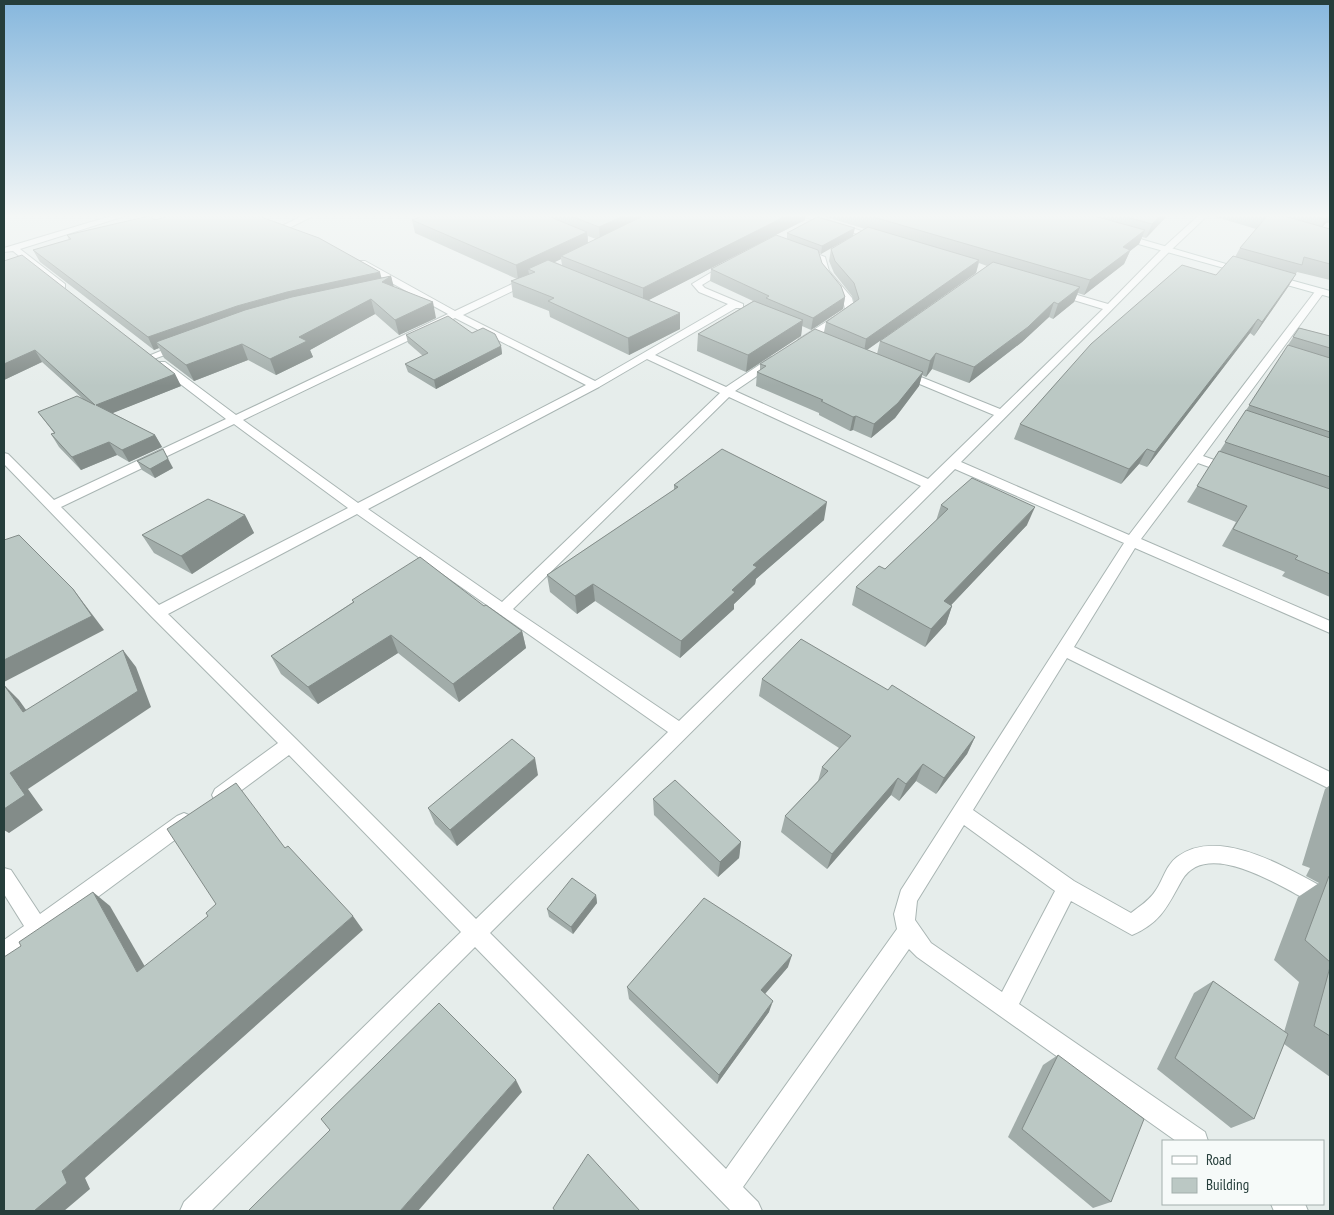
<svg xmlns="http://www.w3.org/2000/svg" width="1334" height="1215" viewBox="0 0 1334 1215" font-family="'PT Sans Narrow',sans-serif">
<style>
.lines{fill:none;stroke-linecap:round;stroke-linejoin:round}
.street-casing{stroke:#a9b5b3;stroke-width:2}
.secondary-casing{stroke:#a2b5b1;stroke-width:2}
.street{fill:#fff;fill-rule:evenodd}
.secondary{fill:#fff;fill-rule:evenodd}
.wall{fill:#a1aca9;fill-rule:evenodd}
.shaded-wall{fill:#838c89}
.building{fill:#bbc8c4;stroke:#838c89}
</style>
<rect width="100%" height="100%" fill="#e6edeb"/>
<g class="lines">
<g class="street-casing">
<g id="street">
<polygon points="111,216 125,216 20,249 65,284 65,288 59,288 13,251 4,252 4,248"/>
<polygon points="302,216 313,216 283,231 276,229"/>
<polygon points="802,216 815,216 883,238 876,240"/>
<path d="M 1198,216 L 1207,216 L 1170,251 L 961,462 L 1129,535 L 1317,289 L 1323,289 L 1325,291 L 1203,456 L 1234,467 L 1236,470 L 1234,473 L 1226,473 L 1198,463 L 1141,539 L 1330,621 L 1330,633 L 1135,548 L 1074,647 L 1330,772 L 1330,789 L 1067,658 L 973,810 L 1074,881 L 1131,913 C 1140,906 1150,900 1156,890 C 1163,880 1166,865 1177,857 C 1220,825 1290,870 1330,891 L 1330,912 C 1297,898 1210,833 1182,880 C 1168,905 1161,923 1132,935 L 1071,901 L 1019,1004 L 1205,1132 L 1208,1141 L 1176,1141 L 917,957 L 909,949 L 743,1187 L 758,1202 L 762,1211 L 731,1211 L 475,947 L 211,1211 L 180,1211 L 184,1202 L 461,932 L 289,755 L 227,801 L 221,803 L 215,801 L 212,795 L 215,789 L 278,743 L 152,617 L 4,464 L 4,453 L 8,454 L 54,500 L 226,419 L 157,366 L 156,364 L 157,362 L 165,362 L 236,415 L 448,314 L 359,265 L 359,261 L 365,261 L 455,311 L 527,277 L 533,277 L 533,281 L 463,315 L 595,381 L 728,304 L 699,292 L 692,284 L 727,263 L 730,264 L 730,268 L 702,285 L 705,288 L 743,304 L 743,308 L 736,308 L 655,355 L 726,387 L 771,357 L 779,357 L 780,359 L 779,361 L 735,391 L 928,479 L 994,415 L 898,375 L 897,373 L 898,371 L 906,371 L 1000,409 L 1103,309 L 1054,294 L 1054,290 L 1060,290 L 1108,304 L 1164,247 ZM 455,318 L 586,385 L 358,503 L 243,420 ZM 647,359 L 720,393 L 502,602 L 368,509 L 599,387 ZM 729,397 L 921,486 L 679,721 L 513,609 ZM 234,424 L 348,508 L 159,605 L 61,507 ZM 955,469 L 1124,543 L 901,890 L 894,914 L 897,929 L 726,1169 L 490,933 ZM 357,514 L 668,732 L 476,919 L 296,739 L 168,614 ZM 964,825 L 1055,891 L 1002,992 L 931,943 L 915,920 L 917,901 Z"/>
<path d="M 802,248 L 825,257 L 829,271 L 852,298 L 855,311 L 849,317 L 803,344 L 799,343 L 798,341 L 799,339 L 845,310 C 844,289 819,282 818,260 L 799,253 L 798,251 Z"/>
<polygon points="180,343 185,346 184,348 151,360 146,357"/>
<polygon points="184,813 191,816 193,822 191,828 45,936 11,960 4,963 4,940 24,926 4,894 4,868 11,870 40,914 177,816"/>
<polygon points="1271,1204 1305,1204 1308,1211 1274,1211"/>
</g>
</g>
<g class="secondary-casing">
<g id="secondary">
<polygon points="1117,234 1123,234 1250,271 1248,273 1242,273 1117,238"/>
<polygon points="1272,275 1330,291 1330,297 1269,280 1267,278"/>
</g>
</g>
<use href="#street" class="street"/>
<use href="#secondary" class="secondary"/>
</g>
<g class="wall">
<path d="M 422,216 L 805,216 L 805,220 L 649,300 L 680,329 L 629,355 L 550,317 L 549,311 L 513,297 L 511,281 L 517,279 L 415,233 L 412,220 ZM 588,236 L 596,239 L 588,243 ZM 561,259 L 562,265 L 555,262 Z"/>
<path d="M 823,216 L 1167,216 L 1146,238 L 1142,237 L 1139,244 L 1130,251 L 1124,264 L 1084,295 L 1078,293 L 1074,302 L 1053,319 L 1049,317 L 1022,342 L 969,383 L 932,369 L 926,377 L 922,375 L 919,386 L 895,418 L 871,438 L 853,430 L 850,431 L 819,415 L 819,413 L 756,386 L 757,372 L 760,371 L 760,364 L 824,332 L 826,322 L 854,302 L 852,296 L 834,273 L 829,261 L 831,249 L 865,229 ZM 979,263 L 987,266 L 880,341 L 877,354 L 867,350 L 976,273 Z"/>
<polygon points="1213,216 1330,216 1330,223 1330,222 1326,223 1322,227 1330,229 1330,280 1297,272 1288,287 1254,336 1250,333 1147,467 1139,464 1121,484 1014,439 1020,424 1216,275 1235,257 1240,248 1256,229"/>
<polygon points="264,218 381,278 391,276 393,287 436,318 399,335 375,314 310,350 313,357 276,375 248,360 194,381 164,358 159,348 154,350 40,262 33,250 69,240 67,235 155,220"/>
<polygon points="855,228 821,254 819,253 822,263 845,297 843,309 811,330 802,326 801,336 746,372 697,351 698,334 753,301 710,281 711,269 787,239 787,233"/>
<polygon points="4,261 175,374 181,386 112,413 155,435 162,447 129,462 117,455 81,470 59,447 51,434 54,433 38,412 83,399 42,362 4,380"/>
<polygon points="1299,328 1330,336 1330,597 1282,576 1285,572 1222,546 1236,522 1187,502"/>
<polygon points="472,333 501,346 502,354 436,389 408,372 405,364 423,356 408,343 406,335"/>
<polygon points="137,461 173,468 155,478 142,470"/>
<polygon points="674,485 824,520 756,579 755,584 734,604 734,609 680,658 595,601 577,614 550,592 547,575 674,490"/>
<polygon points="941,505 1027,525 951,605 952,606 946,624 925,647 852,605 856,587 885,569 936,521"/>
<polygon points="245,515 254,533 192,574 154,553 142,535"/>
<polygon points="352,600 484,606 522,631 526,648 459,702 398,653 318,704 281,674 271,656 353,602"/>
<polygon points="762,679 888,690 975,737 967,754 936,794 916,781 899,801 891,795 827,869 781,832 785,816 818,781 822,767 839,748 759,696"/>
<polygon points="538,775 457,846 435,824 428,808"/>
<polygon points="1330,785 1330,1077 1284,1044 1254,1119 1231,1128 1157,1069 1194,993 1213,981 1284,1032 1299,982 1274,960 1298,897 1319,883 1306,876 1310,868 1302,865 1325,789"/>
<polygon points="653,799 741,842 739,858 718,877 654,815"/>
<polygon points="596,895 597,903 573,934 549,917 547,909"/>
<polygon points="788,967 765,994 769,1012 717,1084 629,999 627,987"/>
<polygon points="1058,1055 1111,1202 1093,1208 1008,1137 1043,1065"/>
</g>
<g class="shaded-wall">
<polygon points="623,216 651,216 600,241 599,227"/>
<polygon points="786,216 805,216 805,220 643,303 643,288"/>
<polygon points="1160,216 1167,216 1146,238 1152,224"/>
<polygon points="1328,216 1330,216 1330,222 1326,223 1317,233"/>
<polygon points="855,228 853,236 821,254 822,246"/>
<polygon points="1145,230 1139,244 1130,251 1124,264 1084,295 1090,280 1123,247"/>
<polygon points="587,232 588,246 561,256 561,259 534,272 528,269 529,274 518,279 516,265"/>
<polygon points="979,260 976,273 864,352 866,339"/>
<polygon points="380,272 383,284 156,342 159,348 154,350 148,337 237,306 287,292"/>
<polygon points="1296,274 1288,287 1254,336 1262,322"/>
<polygon points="391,276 395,291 382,282"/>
<polygon points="1080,287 1074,302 1053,319 1058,304"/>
<polygon points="845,297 843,309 811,330 813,318"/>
<polygon points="371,299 375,314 310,350 313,357 276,375 270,359 299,337"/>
<polygon points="433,302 436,318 399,335 395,320"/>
<polygon points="1054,302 1049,317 1022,342 969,383 974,367"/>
<polygon points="680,313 680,329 629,355 628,338"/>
<polygon points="1258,319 1250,333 1147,467 1155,452"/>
<polygon points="803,320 801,336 746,372 748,355"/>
<polygon points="242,344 248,360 194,381 186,365"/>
<polygon points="501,346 502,354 436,389 434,380"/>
<polygon points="35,350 42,362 4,380 4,364"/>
<polygon points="936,353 932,369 926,377 930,361"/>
<polygon points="923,372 919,386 895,418 871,438 874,424"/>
<polygon points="175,374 181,386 103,417 96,405"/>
<polygon points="856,416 853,430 850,431 853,417"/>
<polygon points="155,435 162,447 129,462 122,450"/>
<polygon points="109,442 117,455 81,470 72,457"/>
<polygon points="163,449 173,468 155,478 150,469"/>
<polygon points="1147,449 1139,464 1121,484 1129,469"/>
<polygon points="827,502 824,520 756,579 755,584 734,604 734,609 680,658 681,641 753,565"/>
<polygon points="1035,507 1027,525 938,619 944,601"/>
<polygon points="245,515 254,533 192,574 181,556"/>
<polygon points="593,584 595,601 577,614 575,596"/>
<polygon points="73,589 104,630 4,682 4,660"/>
<polygon points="952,606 946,624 925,647 931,629"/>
<polygon points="522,631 526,648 459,702 453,684"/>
<polygon points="391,635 398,653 318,704 308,687"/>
<polygon points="123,650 136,667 151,707 28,789 43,810 9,833 4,830 4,809 10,773"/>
<polygon points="4,685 19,700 39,728 23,712"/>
<polygon points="975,737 967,754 936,794 944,778"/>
<polygon points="535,758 538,775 457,846 450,830"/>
<polygon points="923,764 916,781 899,801 906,784"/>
<polygon points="898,778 891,795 827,869 832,854"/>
<polygon points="741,842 739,858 718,877 720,862"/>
<polygon points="93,892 110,906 155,984 137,972"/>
<polygon points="596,895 597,903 573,934 571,927"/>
<polygon points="353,916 363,930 85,1178 90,1189 64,1211 34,1211 62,1171"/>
<polygon points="792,955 788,967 758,1002 761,990"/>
<polygon points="773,1001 769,1012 717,1084 719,1075"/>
<polygon points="516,1080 522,1092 418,1211 400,1211"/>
</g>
<g class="building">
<polygon points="149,216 155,220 169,216 261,216 264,218 319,238 380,272 287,292 237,306 148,337 33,250 71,239 67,235"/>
<polygon points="422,216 548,216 587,232 516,265 412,220"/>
<polygon points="571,216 623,216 599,227"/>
<polygon points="643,216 786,216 643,288 561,256"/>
<polygon points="870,216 1094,216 1145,230 1123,247 1130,250 1090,280"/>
<polygon points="1123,216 1160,216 1152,224"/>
<polygon points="1267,216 1284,216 1330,229 1330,264 1304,257 1302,265 1240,248"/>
<polygon points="1314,216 1328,216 1325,219"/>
<polygon points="817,217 855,228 822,246 787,233"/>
<polygon points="868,227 979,260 866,339 826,322 859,299 854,283 835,261 831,249"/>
<polygon points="776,235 818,250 822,263 841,286 845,297 813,318 766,298 769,296 711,269"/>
<polygon points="22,255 175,374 96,405 155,435 122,450 109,442 72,457 51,434 55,433 38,412 77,396 95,405 35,350 4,364 4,261"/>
<polygon points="1233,256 1296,274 1262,322 1258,319 1155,452 1147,449 1129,469 1020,424 1091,344 1182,265 1216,275"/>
<polygon points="548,260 680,313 628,338 548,301 554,298 511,281 535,272 528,269"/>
<polygon points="993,262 1080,287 1058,304 1054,302 1028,327 974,367 936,353 930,361 880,341"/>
<polygon points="391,276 382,282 433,302 395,320 371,299 299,337 307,341 270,359 242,344 186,365 156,342 245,310 292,297"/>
<polygon points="754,301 803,320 748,355 698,334"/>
<polygon points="448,316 472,333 483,328 495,334 501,346 434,380 405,364 428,353 406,335"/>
<polygon points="1299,328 1330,336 1330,348 1293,337"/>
<polygon points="815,329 923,372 898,403 874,424 856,416 853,417 821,401 823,400 757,372 766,366 760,364"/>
<polygon points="1288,345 1330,358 1330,432 1249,405"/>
<polygon points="1246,410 1330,438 1330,477 1225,442"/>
<polygon points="163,449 168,459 150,469 137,461"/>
<polygon points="722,449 827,502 753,565 757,567 732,590 735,592 681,641 593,584 575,596 547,575 678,487 674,485"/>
<polygon points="1219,451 1330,489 1330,574 1295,559 1298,556 1233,529 1247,506 1197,486"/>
<polygon points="972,478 1035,507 944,601 952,606 931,629 856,587 879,566 885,569 948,509 941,505"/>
<polygon points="208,499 245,515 181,556 142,535"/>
<polygon points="19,535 73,589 92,616 4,660 4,540"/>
<polygon points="420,557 484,606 486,605 522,631 453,684 391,635 308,687 271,656 354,602 352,600"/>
<polygon points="801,639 888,690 892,685 975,737 944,778 923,764 906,784 898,778 832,854 785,816 828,771 822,767 851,736 762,679"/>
<polygon points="123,650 138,691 10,773 25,795 4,809 4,685 23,712"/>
<polygon points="512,739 535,758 450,830 428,808"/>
<polygon points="675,780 741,842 720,862 653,799"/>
<polygon points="236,783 285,848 288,846 353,916 62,1171 67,1183 34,1211 4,1211 4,957 21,946 19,942 93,892 137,972 208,916 206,913 216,904 167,829"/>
<polygon points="1329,876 1330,876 1330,962 1305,940"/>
<polygon points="572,878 596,895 571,927 547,909"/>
<polygon points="704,898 792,955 761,990 773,1001 719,1075 627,987"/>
<polygon points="1330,967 1330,1036 1314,1026"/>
<polygon points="1213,981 1288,1034 1254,1119 1175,1058"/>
<polygon points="439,1003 516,1080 400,1211 248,1211 330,1130 321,1119"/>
<polygon points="1058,1055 1144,1119 1111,1202 1022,1129"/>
<polygon points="588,1154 640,1211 555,1211 553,1208"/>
</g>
<linearGradient id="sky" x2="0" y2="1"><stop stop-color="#86b7dd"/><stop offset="0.56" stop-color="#f4f7f6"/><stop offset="1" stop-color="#f4f7f6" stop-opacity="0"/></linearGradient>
<rect width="1334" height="386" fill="url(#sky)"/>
<rect width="1334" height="1215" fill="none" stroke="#263e3b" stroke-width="10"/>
<rect x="1162" y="1140" width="162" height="65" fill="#f6faf9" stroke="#a3afad"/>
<rect x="1172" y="1156" width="25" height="8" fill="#ffffff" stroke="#a3afad"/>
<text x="1206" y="1165" font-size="15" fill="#263e3b">Road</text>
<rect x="1172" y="1178" width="25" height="15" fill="#bbc8c4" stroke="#a3afad"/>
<text x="1206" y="1190" font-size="15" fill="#263e3b">Building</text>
</svg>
